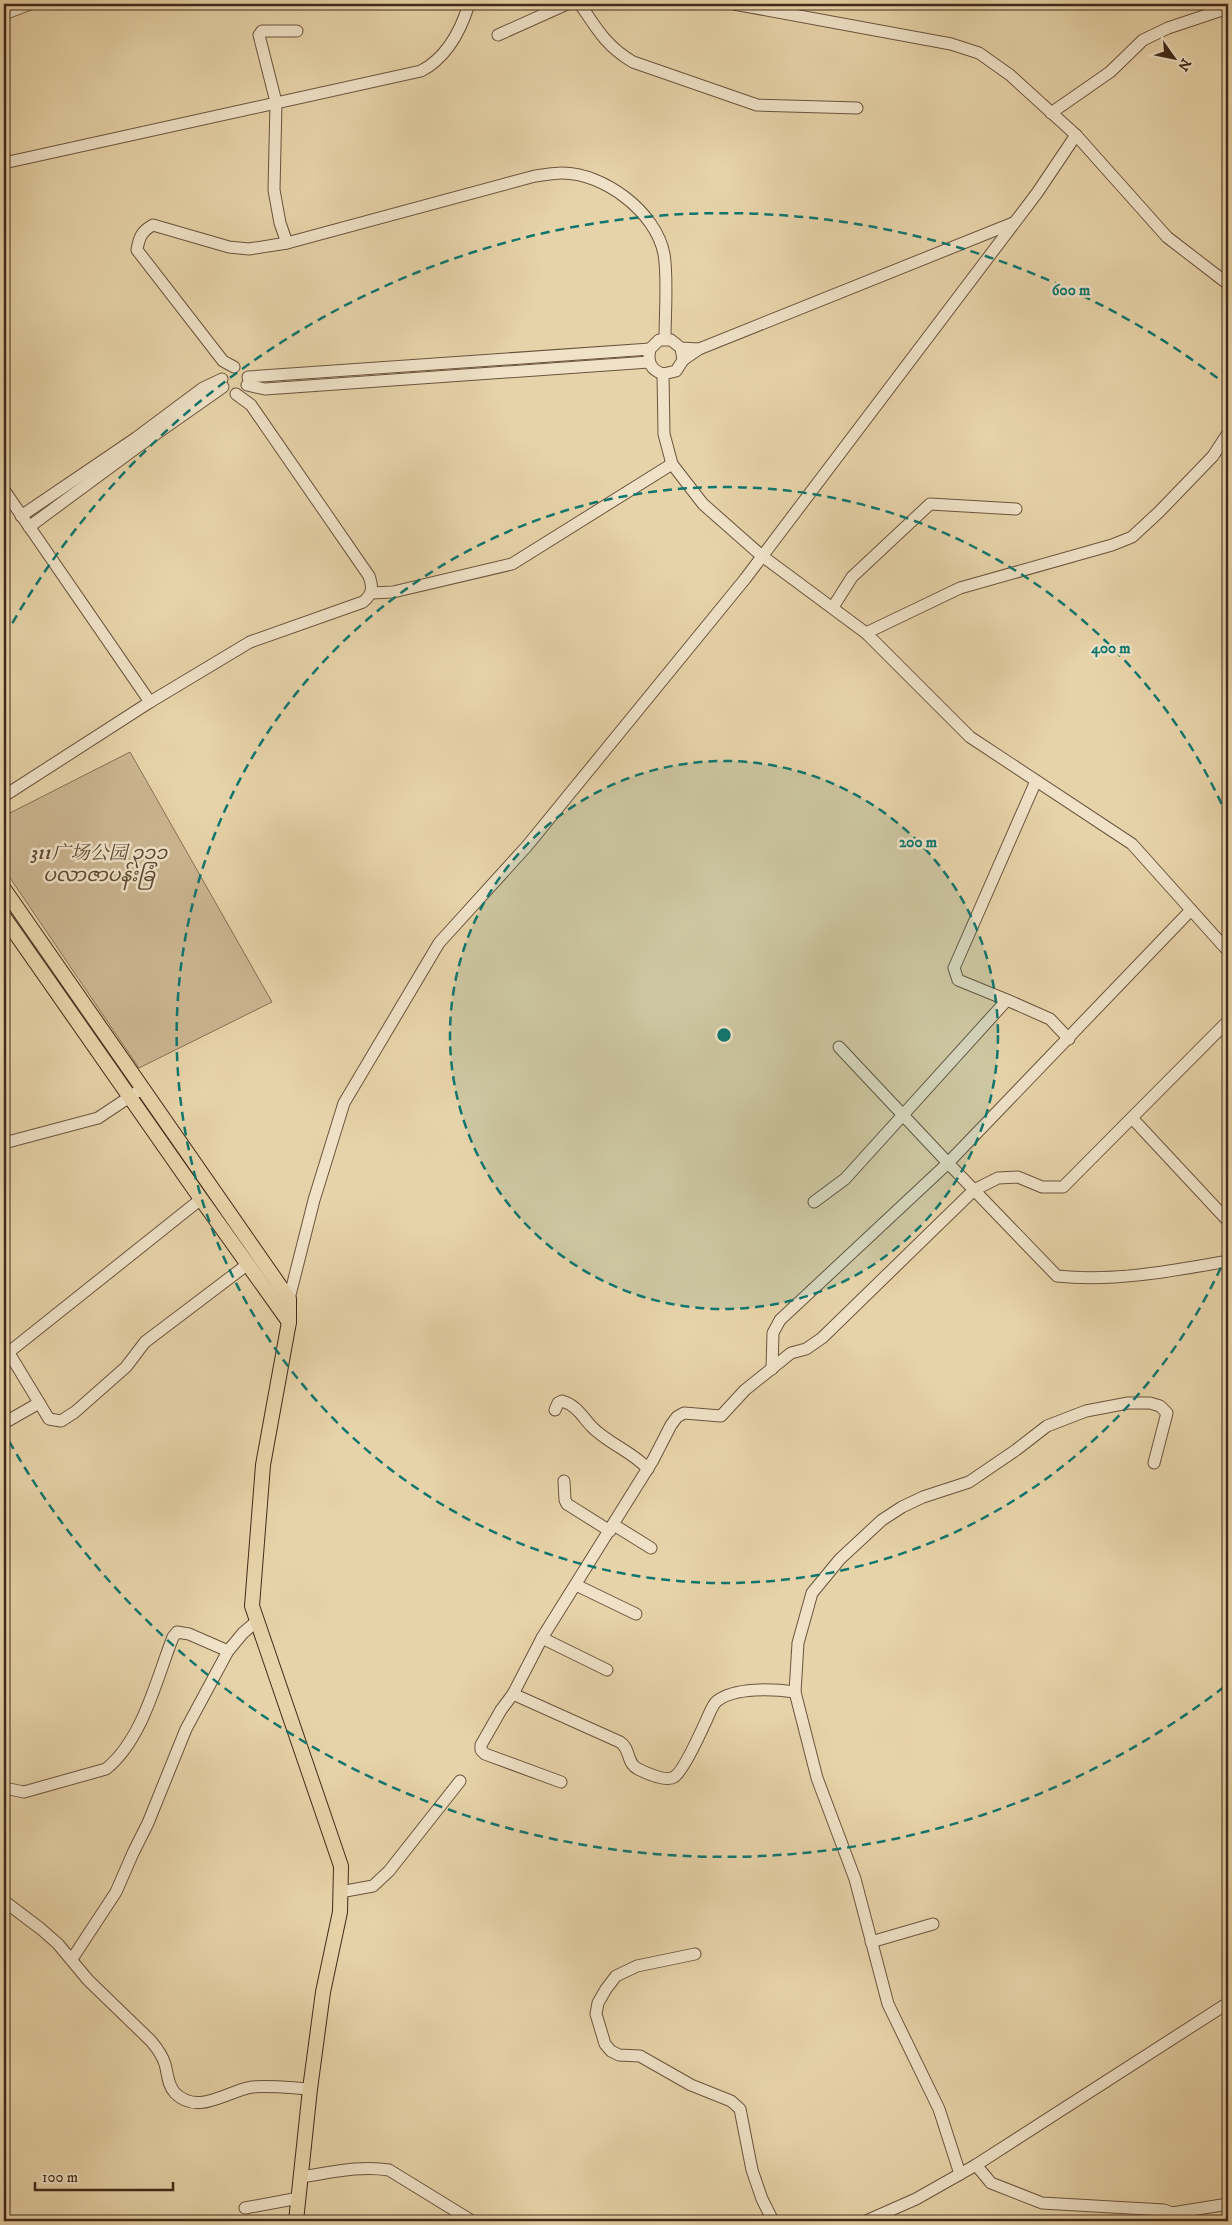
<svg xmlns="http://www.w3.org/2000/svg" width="1232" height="2225" viewBox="0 0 1232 2225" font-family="'IM FELL DW Pica','Noto Serif SC','Noto Sans Myanmar',serif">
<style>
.green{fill:#cbb691;stroke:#867055}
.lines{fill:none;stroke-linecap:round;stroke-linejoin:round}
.minor-casing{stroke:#6b543d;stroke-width:13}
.major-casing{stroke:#422a19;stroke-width:16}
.minor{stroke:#efe2c7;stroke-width:11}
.major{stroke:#e7d3a9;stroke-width:14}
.ring{fill:none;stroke:#0f766e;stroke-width:2.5;stroke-dasharray:9 6}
.labels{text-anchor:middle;stroke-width:5;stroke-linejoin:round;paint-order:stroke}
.park-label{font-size:19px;font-style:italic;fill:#5d4631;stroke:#efe2c7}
.centre{fill:#0f766e;stroke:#efe2c7;stroke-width:2.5}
.ring-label{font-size:15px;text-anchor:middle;font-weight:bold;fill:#0f766e;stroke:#efe2c7;stroke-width:5;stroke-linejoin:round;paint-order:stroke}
</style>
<rect width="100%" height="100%" fill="#e7d3a9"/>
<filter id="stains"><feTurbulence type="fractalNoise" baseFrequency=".004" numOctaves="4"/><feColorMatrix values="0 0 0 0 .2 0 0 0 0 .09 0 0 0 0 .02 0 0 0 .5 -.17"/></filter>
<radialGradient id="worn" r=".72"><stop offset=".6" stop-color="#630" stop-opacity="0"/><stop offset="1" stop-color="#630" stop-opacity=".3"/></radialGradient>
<polygon class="green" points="130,752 272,1002 139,1068 4,869 4,816"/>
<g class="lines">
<g class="minor-casing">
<g id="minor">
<path d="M 580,4 C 597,29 606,46 633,62 L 757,105 L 857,108"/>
<polyline points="734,4 951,44 979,53 1010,75 1076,135 1167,237 1228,284"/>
<polyline points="4,14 30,4"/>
<path d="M 297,31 L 262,31 L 259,35 L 276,102 L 274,190 L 280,223 L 287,243 L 535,176 C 544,175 553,173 562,173 C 604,173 656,212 664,254 C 668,277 665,314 665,339"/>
<polyline points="498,35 567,4"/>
<polyline points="1051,113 1110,72 1143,40 1168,28 1228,8"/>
<path d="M 4,163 L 421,71 C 446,58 461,30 469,4"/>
<path d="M 681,348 L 683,360 L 676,371 L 663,374 C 651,370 647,362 650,349 L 659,340 L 671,340 L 681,348 L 699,349"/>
<polyline points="683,360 699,349 1013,223"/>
<path d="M 234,367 L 223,361 L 137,250 C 139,237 142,231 153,225 L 229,247 L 249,249 L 287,243"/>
<polyline points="663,374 664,434 672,464 703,504 762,556 866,633 970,737 1132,844 1228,951"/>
<polyline points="248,377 650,349"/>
<polyline points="247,385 265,389 649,362"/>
<polyline points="4,490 150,702"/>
<polyline points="21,516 136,438 203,388 222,379"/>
<polyline points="29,527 136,448 223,387"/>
<polyline points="371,593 393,592 512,564 672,464"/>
<polyline points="833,607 852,577 930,504 1016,509"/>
<polyline points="866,633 960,588 1112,545 1132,537 1159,512 1213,456 1228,433"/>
<path d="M 4,796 L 150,702 L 250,642 L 363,602 C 373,594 373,587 369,576 L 251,405 L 236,394"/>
<polyline points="1007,1000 958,980 954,968 1036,781"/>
<path d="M 1228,1021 L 1063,1187 L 1042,1187 L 1018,1177 L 998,1178 L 974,1190 L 1057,1276 C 1114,1282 1172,1271 1228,1261"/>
<polyline points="1132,1118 1228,1221"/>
<polyline points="4,1143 98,1118 143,1088"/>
<polyline points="814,1202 845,1179 1007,1000 1050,1019 1069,1039"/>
<polyline points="289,1299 314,1200 344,1103 439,943 527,846 745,579 1037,193 1076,135"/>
<polyline points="9,1353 49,1419 61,1421 75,1412 126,1367 145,1342 248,1264"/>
<polyline points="4,1356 201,1199"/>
<polyline points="772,1369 773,1333 780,1320 948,1163 839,1047"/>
<path d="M 555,1410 L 558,1403 L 562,1401 C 576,1405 582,1416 591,1426 C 608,1444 632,1451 648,1469"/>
<polyline points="4,1423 39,1403"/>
<polyline points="564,1481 565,1500 567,1504 610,1531"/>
<polyline points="614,1525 651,1548"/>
<polyline points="576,1585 636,1614"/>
<polyline points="542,1638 607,1670"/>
<path d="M 513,1694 L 620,1742 C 631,1749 626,1763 638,1769 C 646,1773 666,1782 674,1777 C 683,1772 701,1732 706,1721 C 709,1715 712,1705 717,1701 C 735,1687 773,1689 795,1692"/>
<polyline points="561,1782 485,1754 481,1750 481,1745 501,1710 513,1694 542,1638 653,1460 671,1425 677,1417 684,1413 721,1416 745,1390 791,1353 806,1349 822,1338 974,1190 948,1163 1191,910"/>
<path d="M 4,1788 L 24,1792 L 106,1769 C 143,1739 156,1680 173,1637 L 177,1632 L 189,1634 L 228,1651"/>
<polyline points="340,1892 373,1886 389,1871 460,1781"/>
<path d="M 4,1901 L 41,1929 L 58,1944 L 88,1980 L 151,2041 C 157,2048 162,2055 165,2064 C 168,2074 167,2084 175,2093 C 198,2116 227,2091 252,2087 C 270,2085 291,2088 310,2089"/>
<polyline points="871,1942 933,1924"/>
<polyline points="695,1954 637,1966 616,1976 606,1989 598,2003 596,2014 605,2044 611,2051 619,2055 640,2056 691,2085 731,2101 740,2109 752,2170 762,2199 773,2221"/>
<polyline points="72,1959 116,1892 133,1853 148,1823 186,1729 228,1651 243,1633 257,1621"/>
<polyline points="976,2165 991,2183 1042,2203 1164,2210 1172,2213 1228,2204"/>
<polyline points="960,2174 939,2109 888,2004 855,1879 817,1778 795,1692 798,1643 812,1593 840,1559 882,1520 902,1507 923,1497 969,1482 1016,1450 1047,1426 1086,1411 1128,1403 1150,1403 1160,1406 1167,1413 1154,1463"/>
<path d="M 301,2177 C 329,2173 360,2165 389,2170 L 472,2221"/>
<polyline points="245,2208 299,2198"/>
<polyline points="866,2221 916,2199 976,2165 1228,2003"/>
</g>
</g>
<g class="major-casing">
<g id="major">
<polyline points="4,889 289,1299 289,1322 263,1465 252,1606 341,1866 340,1912 323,1992 310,2089 296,2221"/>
<polyline points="4,917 201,1199 289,1322"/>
</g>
</g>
<use href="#minor" class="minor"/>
<use href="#major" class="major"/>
</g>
<circle cx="724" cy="1035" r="274" fill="#0f766e" fill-opacity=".12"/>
<g class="ring">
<circle cx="724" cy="1035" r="274"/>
<path d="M1227 1254A548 548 0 1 1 1227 816"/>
<path d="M1224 1687A822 822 0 0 1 5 1434M5 636A822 822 0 0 1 1224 383"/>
</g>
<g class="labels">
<g class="park-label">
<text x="99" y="859">311广场公园 ၃၁၁<tspan x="99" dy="22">ပလာဇာပန်းခြံ</tspan></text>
</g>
</g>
<circle cx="724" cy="1035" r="8" class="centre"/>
<g class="ring-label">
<text x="1071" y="295">600 m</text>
<text x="1111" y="653">400 m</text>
<text x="918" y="847">200 m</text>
</g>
<rect width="1232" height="2225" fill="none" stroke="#e7d3a9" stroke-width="20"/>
<rect x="5" y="5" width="1222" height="2215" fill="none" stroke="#422a19" stroke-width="2.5"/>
<rect x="10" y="10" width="1212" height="2205" fill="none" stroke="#422a19"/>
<g transform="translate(1174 58) rotate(123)" stroke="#efe2c7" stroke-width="4" paint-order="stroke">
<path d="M0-4L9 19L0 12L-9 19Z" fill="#422a19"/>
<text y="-8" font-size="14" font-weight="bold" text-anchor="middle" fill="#422a19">N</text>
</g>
<path d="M35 2182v8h138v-8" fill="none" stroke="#422a19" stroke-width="2.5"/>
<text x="42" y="2182" font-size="15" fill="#422a19" stroke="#efe2c7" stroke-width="4" paint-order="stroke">100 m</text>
<rect width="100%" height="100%" filter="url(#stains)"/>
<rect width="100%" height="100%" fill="url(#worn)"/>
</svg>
